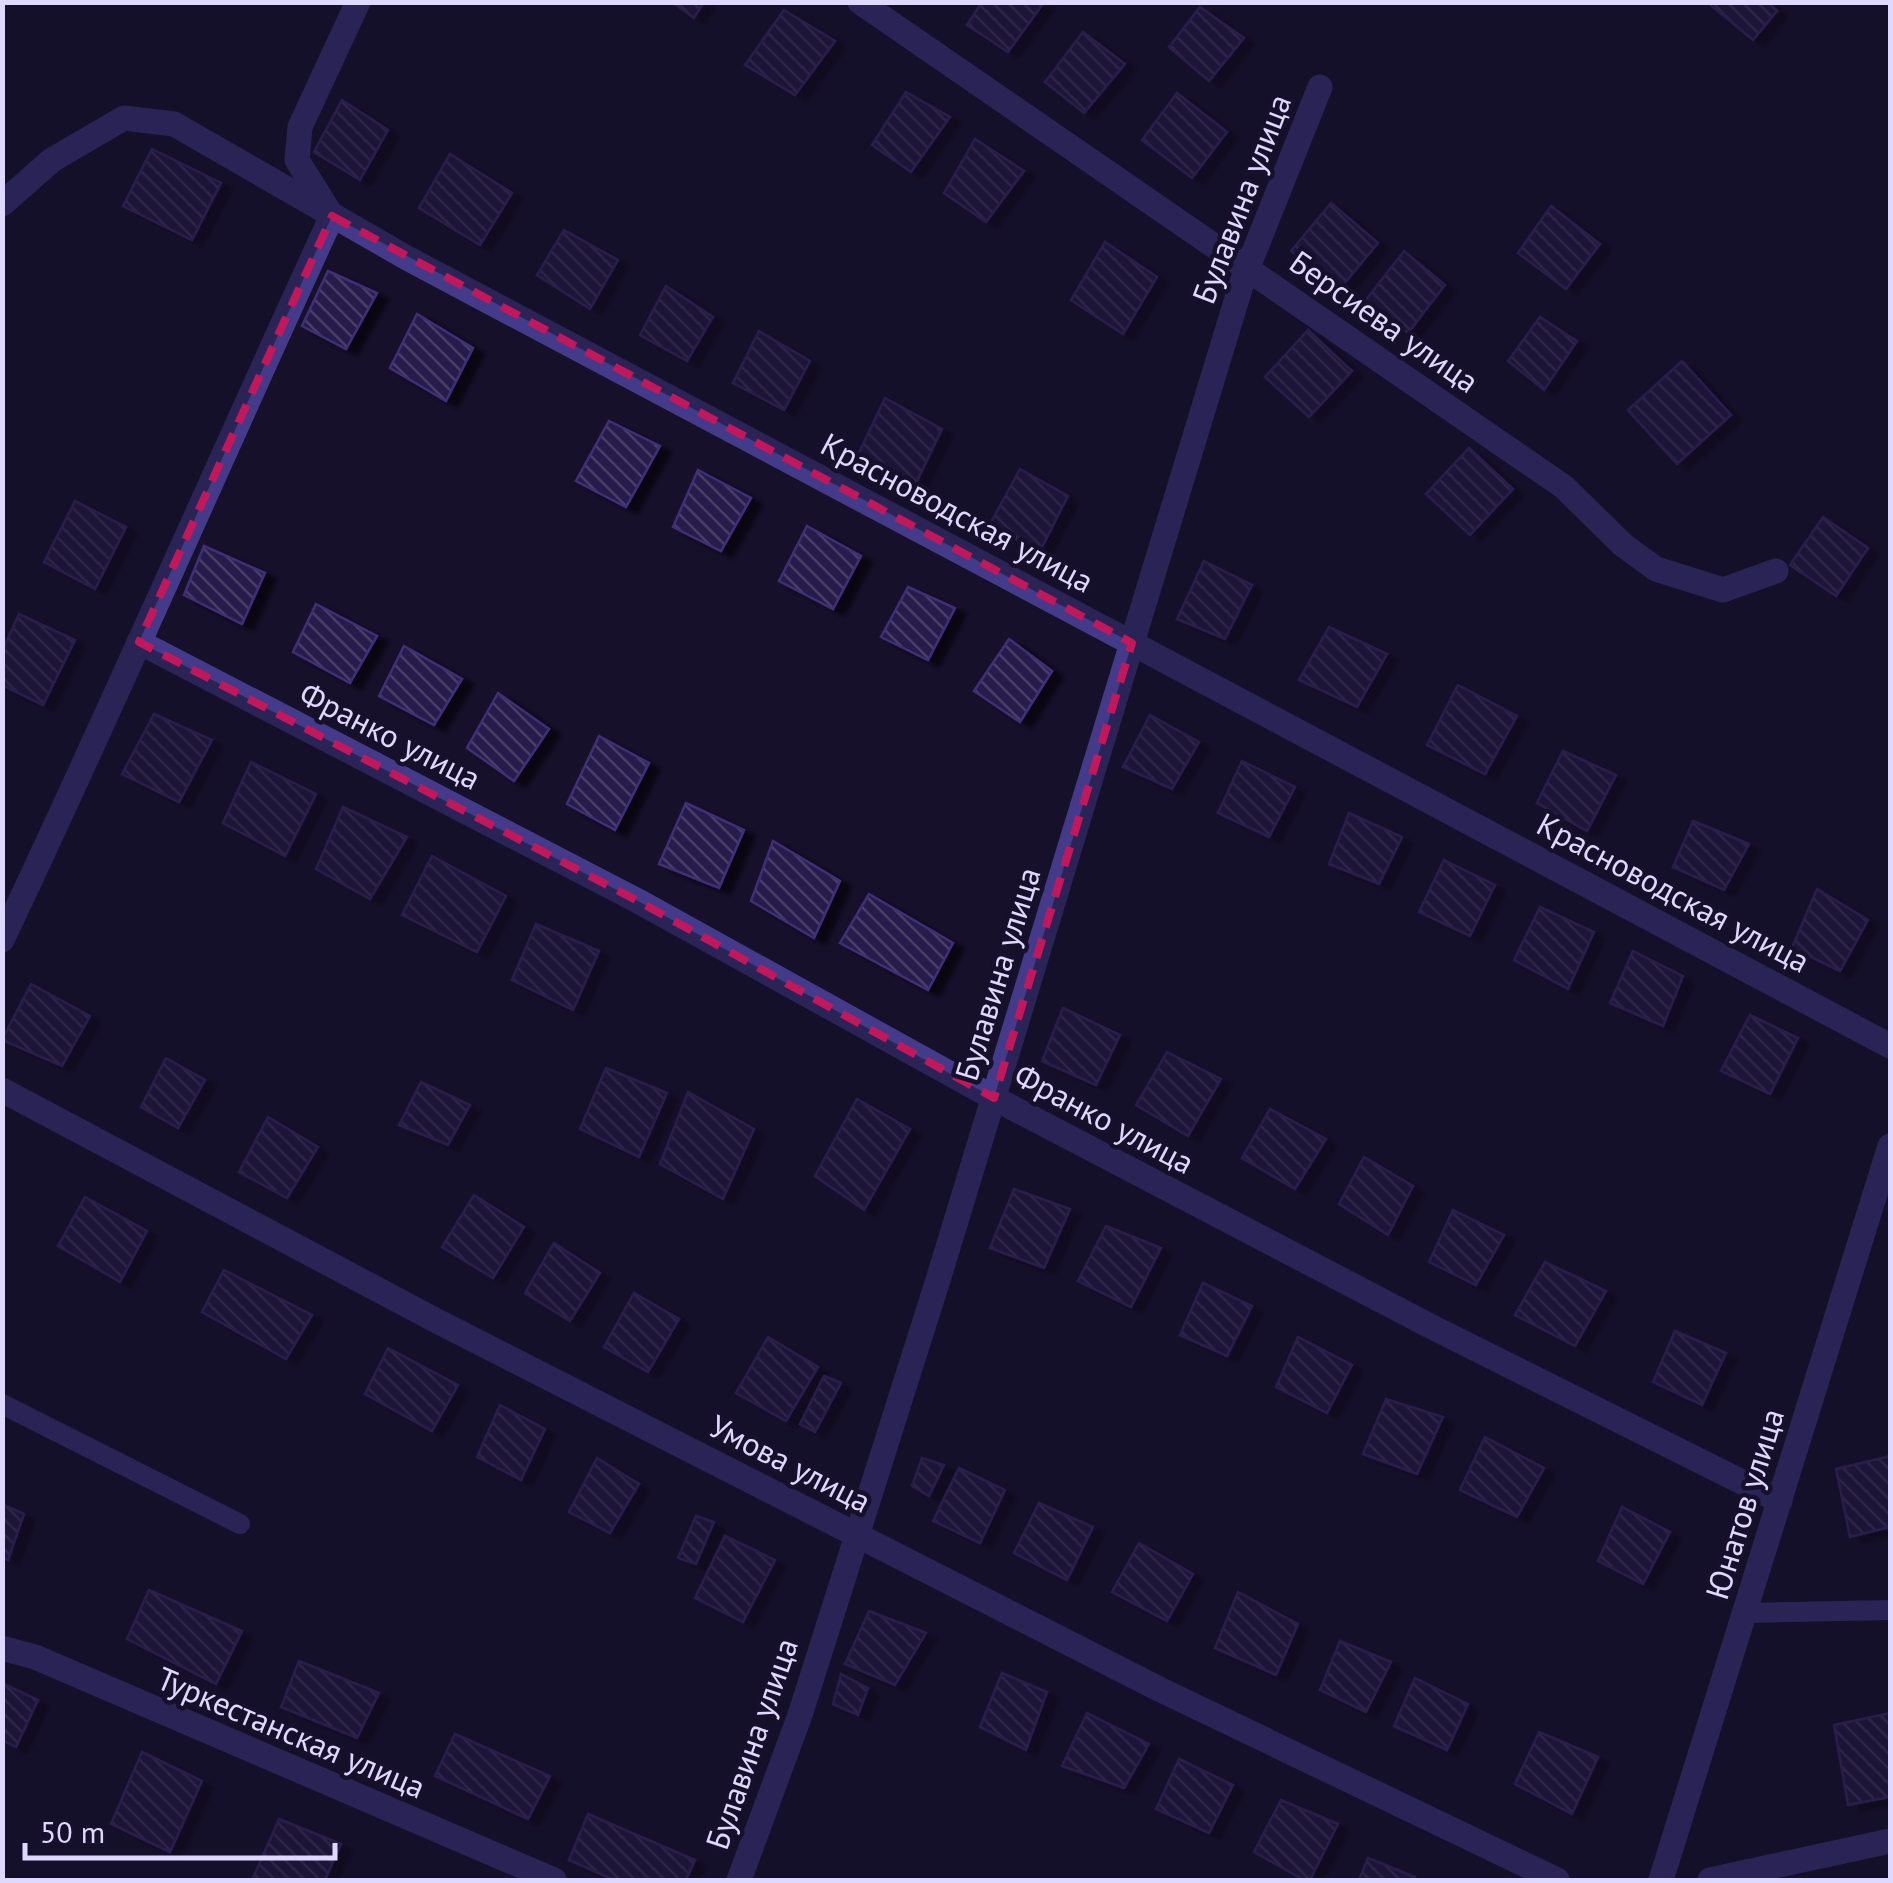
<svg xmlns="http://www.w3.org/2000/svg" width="1893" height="1883" viewBox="0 0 1893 1883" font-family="'PT Sans',sans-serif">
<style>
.building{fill:url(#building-back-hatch);stroke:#412e77;stroke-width:2.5;filter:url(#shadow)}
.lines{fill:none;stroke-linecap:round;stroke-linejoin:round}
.service{stroke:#433b89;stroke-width:20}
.minor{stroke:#433b89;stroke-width:25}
.marked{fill:none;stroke:#c2185b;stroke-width:8;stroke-dasharray:20 12;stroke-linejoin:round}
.labels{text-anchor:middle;stroke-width:9;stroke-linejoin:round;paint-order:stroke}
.street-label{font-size:32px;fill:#e0d9ff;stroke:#16102a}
</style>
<defs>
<pattern id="building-back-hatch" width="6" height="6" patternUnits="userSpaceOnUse" patternTransform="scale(2.5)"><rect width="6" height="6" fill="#281c4b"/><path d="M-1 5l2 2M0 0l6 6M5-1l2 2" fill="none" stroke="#473c66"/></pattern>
<filter id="shadow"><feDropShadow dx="11" dy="6" stdDeviation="2.5" flood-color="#0009"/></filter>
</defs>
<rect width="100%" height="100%" fill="#16102a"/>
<g class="building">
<polygon points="672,2 704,2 694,18"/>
<polygon points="982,2 1044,2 1008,52 967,25"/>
<polygon points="1707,2 1767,2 1777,11 1753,40"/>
<polygon points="1200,7 1244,38 1209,81 1169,47"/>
<polygon points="784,10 835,41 795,95 745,65"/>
<polygon points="1083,32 1125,64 1084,113 1045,82"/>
<polygon points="906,92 950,117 911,172 872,145"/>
<polygon points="1177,93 1227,132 1192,178 1142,140"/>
<polygon points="342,100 388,130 360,180 314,152"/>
<polygon points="975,139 1024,171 986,222 944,193"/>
<polygon points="152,149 221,183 192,240 123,206"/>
<polygon points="450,154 512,193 480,245 419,208"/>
<polygon points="1331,203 1378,243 1339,290 1291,251"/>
<polygon points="1551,206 1600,244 1566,289 1518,253"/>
<polygon points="564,230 618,260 590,309 537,275"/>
<polygon points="1105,242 1157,277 1123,334 1071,300"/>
<polygon points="1404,251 1445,285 1408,333 1365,301"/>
<polygon points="328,271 377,293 346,349 302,326"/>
<polygon points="666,286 713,317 687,361 640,335"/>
<polygon points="417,314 473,348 446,401 390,368"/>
<polygon points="1540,317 1577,341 1544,390 1508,361"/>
<polygon points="1308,330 1352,371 1309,417 1265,377"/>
<polygon points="759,331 810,361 784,410 733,383"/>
<polygon points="1682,361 1731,415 1677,464 1628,410"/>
<polygon points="885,398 942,429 916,483 858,455"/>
<polygon points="609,421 660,446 626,507 576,481"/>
<polygon points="1469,448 1513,489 1470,535 1426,494"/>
<polygon points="1020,469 1068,496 1040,551 989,526"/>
<polygon points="698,470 751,498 721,551 673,527"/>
<polygon points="75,501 126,527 95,589 44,562"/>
<polygon points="1823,517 1868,548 1836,596 1790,565"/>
<polygon points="807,526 861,556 833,609 779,581"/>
<polygon points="204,546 265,573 242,624 184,595"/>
<polygon points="1204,561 1252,585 1225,639 1177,619"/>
<polygon points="908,587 955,608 928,660 881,637"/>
<polygon points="316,604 377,636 350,683 293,652"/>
<polygon points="19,614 75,640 43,705 2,685 2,651"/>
<polygon points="1329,627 1387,654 1357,707 1299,680"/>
<polygon points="1009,639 1052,671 1020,722 974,691"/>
<polygon points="404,646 462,679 434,725 379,696"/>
<polygon points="1458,685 1517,716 1485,774 1427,745"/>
<polygon points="498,693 549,729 514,781 467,748"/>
<polygon points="154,714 212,740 179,802 122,774"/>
<polygon points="1150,715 1199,742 1172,789 1123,767"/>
<polygon points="599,736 649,763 615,830 567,804"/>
<polygon points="1563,751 1616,775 1587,831 1537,803"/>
<polygon points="1242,761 1295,787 1269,837 1218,813"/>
<polygon points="251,762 316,794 285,856 223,823"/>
<polygon points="686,803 744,830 719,888 659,864"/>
<polygon points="343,807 407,837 370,899 316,869"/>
<polygon points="1349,813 1402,837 1379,884 1329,864"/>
<polygon points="1693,821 1749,844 1724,890 1673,867"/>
<polygon points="773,841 840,881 814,938 751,901"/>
<polygon points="432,856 506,896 477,952 402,915"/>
<polygon points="1444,860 1495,885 1470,936 1419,912"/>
<polygon points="1817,889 1868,920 1840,971 1792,948"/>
<polygon points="869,894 953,943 928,990 840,943"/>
<polygon points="1540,907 1594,932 1568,989 1514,960"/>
<polygon points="536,924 599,951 573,1010 512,980"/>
<polygon points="1633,951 1683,976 1663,1026 1610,1003"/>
<polygon points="31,984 90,1016 62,1066 2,1040"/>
<polygon points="1063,1008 1120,1035 1096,1085 1042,1061"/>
<polygon points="1750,1015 1798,1038 1770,1094 1721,1071"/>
<polygon points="1167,1052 1221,1079 1188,1136 1136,1105"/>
<polygon points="166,1058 205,1080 178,1128 141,1107"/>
<polygon points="606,1068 667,1093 639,1157 580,1129"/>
<polygon points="421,1082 470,1105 448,1145 399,1125"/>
<polygon points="688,1092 754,1129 723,1199 660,1164"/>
<polygon points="857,1099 910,1129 864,1210 815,1176"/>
<polygon points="1270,1109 1326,1139 1295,1189 1242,1158"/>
<polygon points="268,1117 318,1147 287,1198 239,1172"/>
<polygon points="1364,1157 1413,1186 1388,1235 1339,1204"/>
<polygon points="1014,1189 1070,1209 1044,1268 990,1248"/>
<polygon points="474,1195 524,1227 493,1278 442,1247"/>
<polygon points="85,1197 147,1231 120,1282 58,1246"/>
<polygon points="1453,1210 1504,1235 1476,1285 1429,1262"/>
<polygon points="1106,1226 1161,1248 1131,1307 1078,1281"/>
<polygon points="554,1243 600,1273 570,1321 525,1293"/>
<polygon points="1545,1262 1606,1291 1575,1346 1515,1315"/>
<polygon points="224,1270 312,1315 286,1359 202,1312"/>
<polygon points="1203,1283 1252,1306 1227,1356 1180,1335"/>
<polygon points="634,1293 679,1319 648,1372 604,1347"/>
<polygon points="1675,1331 1726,1353 1702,1405 1653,1382"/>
<polygon points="768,1337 818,1367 786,1421 736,1393"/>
<polygon points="1298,1337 1352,1365 1327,1413 1276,1387"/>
<polygon points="388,1348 458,1385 432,1431 365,1394"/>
<polygon points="824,1376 841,1383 815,1432 800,1424"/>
<polygon points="1386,1399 1443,1417 1417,1474 1363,1454"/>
<polygon points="500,1405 545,1429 521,1480 477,1457"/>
<polygon points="1485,1437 1544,1468 1517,1517 1460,1490"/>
<polygon points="1890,1456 1890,1527 1850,1537 1836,1469"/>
<polygon points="597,1458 639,1484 610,1533 569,1512"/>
<polygon points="922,1458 944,1465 929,1496 912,1486"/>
<polygon points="959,1468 1005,1490 980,1543 933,1521"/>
<polygon points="1039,1503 1093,1527 1067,1580 1014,1553"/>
<polygon points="2,1504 24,1514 8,1560 2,1557"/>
<polygon points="1622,1507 1670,1532 1643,1584 1598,1561"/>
<polygon points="696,1516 714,1522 696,1564 678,1558"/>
<polygon points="725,1536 775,1560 743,1622 695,1598"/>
<polygon points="1139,1543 1193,1574 1167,1621 1112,1592"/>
<polygon points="149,1590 242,1631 216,1684 127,1639"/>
<polygon points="1238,1592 1298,1624 1276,1675 1215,1648"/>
<polygon points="869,1611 926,1633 895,1685 845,1664"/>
<polygon points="1340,1641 1391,1662 1366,1712 1320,1690"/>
<polygon points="299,1661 379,1693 357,1738 281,1707"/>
<polygon points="1002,1673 1047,1692 1026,1750 980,1727"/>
<polygon points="841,1674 868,1688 858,1715 833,1704"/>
<polygon points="1415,1678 1468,1704 1447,1750 1394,1726"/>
<polygon points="2,1683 38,1700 16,1747 2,1740"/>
<polygon points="1087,1713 1149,1744 1124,1788 1062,1766"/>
<polygon points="1890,1713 1890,1797 1848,1805 1834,1725"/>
<polygon points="1539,1732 1598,1757 1572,1814 1515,1784"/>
<polygon points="455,1734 550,1776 528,1819 435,1776"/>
<polygon points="142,1752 202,1781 170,1852 111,1824"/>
<polygon points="1179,1759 1233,1785 1209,1833 1156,1809"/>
<polygon points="1281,1800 1338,1824 1310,1880 1304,1880 1254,1852"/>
<polygon points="588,1814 695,1860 686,1880 614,1880 569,1860"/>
<polygon points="279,1819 341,1844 325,1880 252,1880"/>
<polygon points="1368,1858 1415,1877 1413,1880 1359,1880"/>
</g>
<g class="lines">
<g class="service">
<polyline points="2,1404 240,1524"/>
<polyline points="1745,1613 1890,1610"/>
</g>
<g class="minor">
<polyline points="860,2 1564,487 1623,545 1656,569 1723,590 1776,571"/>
<polyline points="2,204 52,160 124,118 174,124 407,258 1890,1046"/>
<polyline points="139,642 638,901 994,1098 1432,1327 1780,1501"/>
<path d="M 2,940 C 116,700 221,457 332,216 L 297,160 L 300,127 L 358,2"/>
<polyline points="2,1090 435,1320 1159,1689 1557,1880"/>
<polyline points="2,1648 35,1657 554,1880"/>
<polyline points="739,1880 800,1715 938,1280 1242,282 1320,87"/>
<polyline points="1661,1880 1890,1146"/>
<polyline points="1710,1880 1890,1841"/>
</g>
</g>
<path d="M0 0H1893V1883H0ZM 332,216 L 1132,643 L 994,1098 L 638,901 L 139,642 Z" fill="#16102a" fill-opacity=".55" fill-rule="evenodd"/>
<path class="marked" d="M 332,216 L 1132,643 L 994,1098 L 638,901 L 139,642 Z"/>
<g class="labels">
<g class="street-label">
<text transform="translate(1242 199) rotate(-69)" y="11">Булавина улица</text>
<text transform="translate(1384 322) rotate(35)" y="11">Берсиева улица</text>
<text transform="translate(957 513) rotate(28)" y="11">Красноводская улица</text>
<text transform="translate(390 736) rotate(27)" y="11">Франко улица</text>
<text transform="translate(1673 893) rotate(28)" y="11">Красноводская улица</text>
<text transform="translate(998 974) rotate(-73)" y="11">Булавина улица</text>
<text transform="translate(1104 1119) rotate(28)" y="11">Франко улица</text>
<text transform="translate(790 1464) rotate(27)" y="11">Умова улица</text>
<text transform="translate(1745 1504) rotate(-73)" y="11">Юнатов улица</text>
<text transform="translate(291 1733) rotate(23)" y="11">Туркестанская улица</text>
<text transform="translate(752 1744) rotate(-71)" y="11">Булавина улица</text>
</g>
</g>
<rect width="1893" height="1883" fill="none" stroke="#e0d9ff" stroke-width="10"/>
<path d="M25 1843v15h310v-15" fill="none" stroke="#e0d9ff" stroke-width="5"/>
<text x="40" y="1843" font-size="30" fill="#e0d9ff" stroke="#16102a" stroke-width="8" paint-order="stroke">50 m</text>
</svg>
